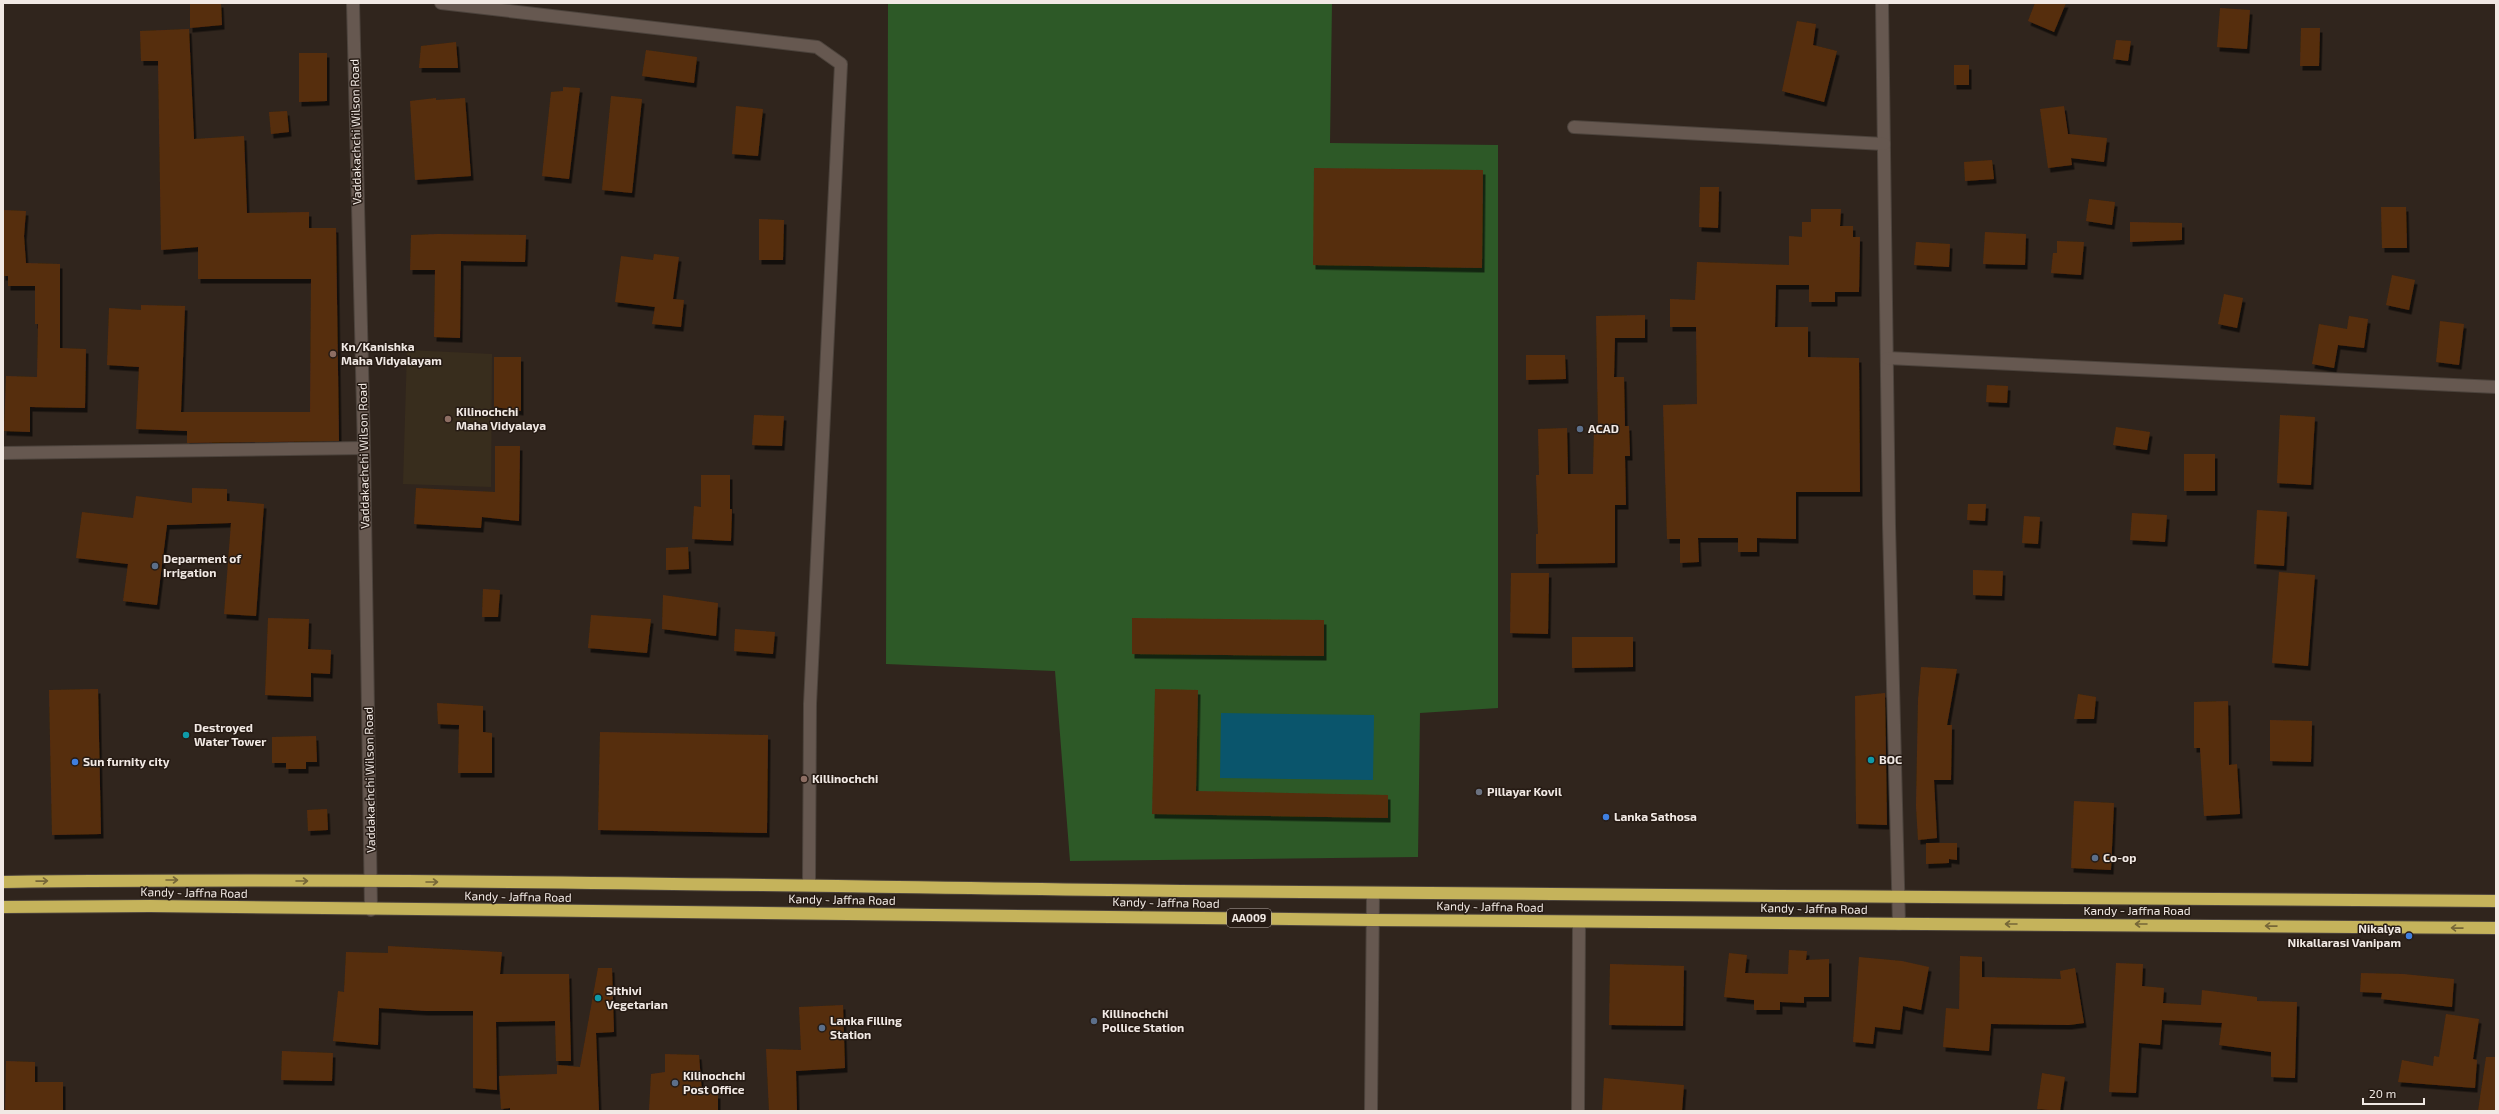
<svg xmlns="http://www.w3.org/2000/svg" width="2499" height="1114" viewBox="0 0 2499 1114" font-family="'Exo 2',sans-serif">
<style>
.education{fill:#382d1d}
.green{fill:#2d5927}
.water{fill:#0a556c}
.building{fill:#572d0b;filter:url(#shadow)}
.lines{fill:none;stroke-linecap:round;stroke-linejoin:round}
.street-casing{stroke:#4c433c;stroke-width:14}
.highway-casing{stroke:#4c433c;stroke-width:14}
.street{stroke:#665850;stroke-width:12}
.highway{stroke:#c5b35b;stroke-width:12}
.oneway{stroke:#766738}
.education-dot{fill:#8d6e63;stroke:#261b14;stroke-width:1.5}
.service-dot{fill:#5c6f8a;stroke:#261b14;stroke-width:1.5}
.culture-dot{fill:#0f9aa8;stroke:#261b14;stroke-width:1.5}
.shop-dot{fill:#3f7fe0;stroke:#261b14;stroke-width:1.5}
.worship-dot{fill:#6b7280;stroke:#261b14;stroke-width:1.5}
.labels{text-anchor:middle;stroke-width:3;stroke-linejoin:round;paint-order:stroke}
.shield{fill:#261b14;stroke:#b4aba6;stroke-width:1}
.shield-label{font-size:11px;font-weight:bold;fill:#f1e9e4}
.street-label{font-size:12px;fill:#f1e9e4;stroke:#261b14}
.poi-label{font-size:12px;font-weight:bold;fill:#f1e9e4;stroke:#261b14;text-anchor:start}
</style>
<defs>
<filter id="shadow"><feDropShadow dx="2.5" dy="4.5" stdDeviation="0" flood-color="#0009"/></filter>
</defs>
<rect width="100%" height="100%" fill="#30251d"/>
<polygon class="education" points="407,350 492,354 491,487 403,484"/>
<polygon class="green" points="888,3 1332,3 1330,143 1498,145 1498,708 1420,713 1418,857 1070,861 1055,671 886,664"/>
<polygon class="water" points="1221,713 1374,715 1373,780 1220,778"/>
<g class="building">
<polygon points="190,3 221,3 222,25 190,28"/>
<polygon points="2035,3 2066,3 2054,32 2028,21"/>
<polygon points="2220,8 2250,10 2247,49 2217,47"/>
<polygon points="1797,21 1816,24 1813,45 1837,51 1824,102 1782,91"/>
<polygon points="2301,28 2320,28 2319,66 2300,66"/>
<polygon points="189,29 194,139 244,136 247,213 309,212 309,228 336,228 339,441 187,443 187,431 136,429 139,367 107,365 109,308 141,310 141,305 185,306 181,412 310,412 311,279 198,279 198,247 161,250 158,61 141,61 140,31"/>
<polygon points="2116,40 2131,41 2128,61 2113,59"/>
<polygon points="456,42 458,68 419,68 421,46"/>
<polygon points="646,50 697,57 694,83 642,76"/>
<polygon points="299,53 327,53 327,101 299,102"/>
<rect x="1954" y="65" width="15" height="20"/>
<polygon points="563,87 580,88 569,179 542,176 551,92 563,91"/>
<polygon points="611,96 642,99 632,193 602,190"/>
<polygon points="436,98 436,100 465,98 471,176 415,180 410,101"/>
<polygon points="736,106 763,109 758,156 732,154"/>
<polygon points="2064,106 2068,134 2107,138 2104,162 2071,158 2072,165 2048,168 2040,109"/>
<polygon points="287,111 289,132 271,134 269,112"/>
<polygon points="1992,160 1994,179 1965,181 1964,162"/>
<polygon points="1314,168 1483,170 1482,268 1313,265"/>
<polygon points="1700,187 1719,187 1718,228 1699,227"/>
<polygon points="2089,199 2115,202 2112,225 2086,221"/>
<polygon points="2381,207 2406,207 2407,248 2382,248"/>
<polygon points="1811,209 1841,209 1840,226 1853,226 1853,237 1860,237 1859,292 1835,292 1835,302 1809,302 1809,285 1776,285 1775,327 1808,327 1808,357 1859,358 1860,492 1796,492 1796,539 1757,538 1757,552 1738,552 1738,538 1698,538 1699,562 1680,563 1680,539 1667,539 1663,405 1697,404 1696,327 1670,327 1670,299 1695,300 1697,262 1789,265 1789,236 1802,237 1802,222 1811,222"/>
<polygon points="3,210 26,211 24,236 26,263 60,264 60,348 86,349 85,408 30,407 30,432 4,431 6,376 37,377 38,324 35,324 35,286 8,286 8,276 3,276"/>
<polygon points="759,219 784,220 783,260 759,260"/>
<polygon points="2130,222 2182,223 2182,240 2130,242"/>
<polygon points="1985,232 2026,234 2025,265 1983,264"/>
<polygon points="438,234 526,235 525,262 461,261 460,338 434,337 435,270 410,270 411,235"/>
<polygon points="2057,241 2084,242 2081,275 2051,273 2053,253 2057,253"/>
<polygon points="1916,242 1950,244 1949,267 1914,265"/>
<polygon points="654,254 679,257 673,299 684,300 681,327 652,324 655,307 615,302 621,256 653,260"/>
<polygon points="2392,275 2415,280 2409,310 2386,305"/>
<polygon points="2224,294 2243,298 2237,328 2218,324"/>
<polygon points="1645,315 1645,338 1615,338 1614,377 1624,377 1625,426 1629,426 1630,456 1625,456 1626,505 1615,505 1615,563 1536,564 1536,534 1538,534 1536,475 1539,475 1538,429 1567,428 1568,474 1593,474 1594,427 1598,427 1596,316"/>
<polygon points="2349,316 2368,319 2364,348 2338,345 2334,368 2312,364 2319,324 2347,329"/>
<polygon points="2440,321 2464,324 2459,365 2436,362"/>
<polygon points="1526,355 1565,355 1566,379 1526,380"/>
<polygon points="494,357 521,357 521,411 494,407"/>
<polygon points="1987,385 2008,386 2007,403 1986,402"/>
<polygon points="754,415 784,416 782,446 752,445"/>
<polygon points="2280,415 2315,417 2311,485 2277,483"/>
<polygon points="2116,427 2150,432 2147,450 2113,445"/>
<polygon points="495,446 520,446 519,521 482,517 481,528 414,524 416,488 495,492"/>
<rect x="2184" y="454" width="31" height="37"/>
<polygon points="701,475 730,475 730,509 732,509 731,541 692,539 694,506 701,507"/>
<polygon points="192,488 227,489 227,501 264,504 256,616 224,614 231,523 167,525 157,605 123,601 128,564 76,558 82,512 133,518 136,496 192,503"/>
<polygon points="1968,504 1986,504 1985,521 1967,520"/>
<polygon points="2257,510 2287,512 2284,566 2254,564"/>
<polygon points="2132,513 2167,515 2165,542 2130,540"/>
<polygon points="2024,516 2040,517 2038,544 2022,543"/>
<polygon points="688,547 689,569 666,570 666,548"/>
<polygon points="1973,570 2003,571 2002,596 1973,595"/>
<polygon points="2279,572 2315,575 2308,666 2272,663"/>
<polygon points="1511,573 1549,573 1548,634 1510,633"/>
<polygon points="483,589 500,590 498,617 482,617"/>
<polygon points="663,595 718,603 716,636 662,629"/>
<polygon points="591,615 651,619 647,653 588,648"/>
<polygon points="268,618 309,619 308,649 331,650 330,674 311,673 311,697 265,695"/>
<polygon points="1132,618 1324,620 1324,656 1132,654"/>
<polygon points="735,629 775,632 773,654 734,651"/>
<polygon points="1572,637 1633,637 1633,667 1572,668"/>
<polygon points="1921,667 1957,669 1947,725 1952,725 1951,780 1934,780 1937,838 1918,840 1916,806 1918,700"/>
<polygon points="98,689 101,834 52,835 49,690"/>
<polygon points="1155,689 1198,690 1196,791 1388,795 1388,818 1152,814"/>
<polygon points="1885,693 1887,825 1856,824 1855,696"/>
<polygon points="2078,694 2096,697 2094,719 2074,719"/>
<polygon points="2228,701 2229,765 2237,764 2240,814 2204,816 2200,748 2194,748 2194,702"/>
<polygon points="437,703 483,706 483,732 492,733 492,773 458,773 459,725 438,724"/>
<polygon points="2270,720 2312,721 2311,762 2270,761"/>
<polygon points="600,732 768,735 767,833 598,830"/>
<polygon points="316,736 317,762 306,762 306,769 286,769 286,763 272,763 272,737"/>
<polygon points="2074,801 2114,803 2111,870 2071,868"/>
<polygon points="327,809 328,830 308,831 307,810"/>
<polygon points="1926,843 1957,843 1957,860 1949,859 1949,863 1926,864"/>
<polygon points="388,946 502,952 500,974 569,974 571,1061 556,1061 555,1021 496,1022 497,1090 473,1088 473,1011 426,1011 379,1008 378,1045 333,1041 338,991 344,992 346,952 388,953"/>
<polygon points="1789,950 1807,951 1806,960 1829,959 1829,997 1804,997 1804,1003 1780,1002 1780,1010 1754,1010 1754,1000 1724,997 1729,953 1747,955 1745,973 1788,974"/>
<polygon points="1960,956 1982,957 1982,977 2061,979 2060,971 2075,968 2084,1023 2069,1025 1991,1024 1989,1051 1943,1047 1946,1008 1959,1009"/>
<polygon points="1859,957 1902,961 1929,967 1921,1010 1903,1006 1900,1030 1875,1027 1873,1044 1853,1042"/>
<polygon points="2116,963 2143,964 2142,986 2164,988 2163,1003 2201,1005 2202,990 2257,997 2257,1001 2297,1002 2295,1078 2271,1077 2271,1052 2219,1045 2222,1023 2162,1020 2160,1045 2139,1043 2136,1093 2109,1092"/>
<polygon points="1610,964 1684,966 1683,1026 1609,1025"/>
<polygon points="598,968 612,968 614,1032 596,1033 599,1111 510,1111 510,1108 501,1109 499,1076 557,1074 557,1065 580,1067"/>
<polygon points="2361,973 2403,974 2454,979 2452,1007 2381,999 2382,993 2360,992"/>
<polygon points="843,1005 845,1068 796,1071 797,1111 769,1111 766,1049 801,1050 799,1007"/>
<polygon points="2446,1014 2479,1019 2473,1059 2477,1060 2475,1088 2398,1082 2402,1060 2433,1066 2434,1056 2439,1057"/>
<polygon points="282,1051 333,1053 332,1081 281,1080"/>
<polygon points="665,1054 699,1055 702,1093 718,1094 718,1111 649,1111 651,1074 665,1072"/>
<polygon points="2486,1057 2496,1057 2496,1111 2478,1111"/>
<polygon points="6,1061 35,1062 35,1082 63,1082 63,1111 5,1111"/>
<polygon points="2042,1073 2065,1077 2060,1111 2037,1109"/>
<polygon points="1604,1078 1684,1085 1682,1111 1602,1111"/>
</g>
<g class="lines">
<g class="street-casing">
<g id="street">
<polyline points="353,3 364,448 371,910"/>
<polyline points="441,3 817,47 841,64 810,704 809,884"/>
<polyline points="1882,3 1889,525 1899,924"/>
<polyline points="1574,127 1884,144"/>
<polyline points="1887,358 2496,387"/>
<polyline points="3,453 364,448"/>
<polyline points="1371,1111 1373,893"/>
<polyline points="1578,1111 1579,922"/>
</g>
</g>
<g class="highway-casing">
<g id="highway">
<path d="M 3,882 C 396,877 788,886 1181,891 C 1619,897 2058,896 2496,901"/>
<polyline points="3,907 150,906 1372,920 2496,928"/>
</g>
</g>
<use href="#street" class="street"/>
<use href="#highway" class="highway"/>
</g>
<defs><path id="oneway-shaft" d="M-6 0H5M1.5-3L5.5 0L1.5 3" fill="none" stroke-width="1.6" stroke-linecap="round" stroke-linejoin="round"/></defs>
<g class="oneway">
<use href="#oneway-shaft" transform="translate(172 880)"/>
<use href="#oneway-shaft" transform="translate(42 881) rotate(-1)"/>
<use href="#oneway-shaft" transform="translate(302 881)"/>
<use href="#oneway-shaft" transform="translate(432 882)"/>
<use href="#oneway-shaft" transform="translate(2011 924) rotate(-180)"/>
<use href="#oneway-shaft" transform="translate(2141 924) rotate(-180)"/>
<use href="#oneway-shaft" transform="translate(2271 926) rotate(-179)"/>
<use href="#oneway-shaft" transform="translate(2457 928) rotate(-179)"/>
</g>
<g class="education-dot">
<circle cx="333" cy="354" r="4"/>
<circle cx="448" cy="419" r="4"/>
<circle cx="804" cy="779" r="4"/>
</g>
<g class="service-dot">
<circle cx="1580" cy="429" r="4"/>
<circle cx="155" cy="566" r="4"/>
<circle cx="2095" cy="858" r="4"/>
<circle cx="1094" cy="1021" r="4"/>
<circle cx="822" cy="1028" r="4"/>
<circle cx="675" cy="1083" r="4"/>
</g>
<g class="culture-dot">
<circle cx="186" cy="735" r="4"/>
<circle cx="1871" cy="760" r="4"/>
<circle cx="598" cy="998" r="4"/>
</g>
<g class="shop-dot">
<circle cx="75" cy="762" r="4"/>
<circle cx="1606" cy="817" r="4"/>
<circle cx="2409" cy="936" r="4"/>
</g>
<circle class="worship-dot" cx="1479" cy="792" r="4"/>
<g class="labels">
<rect class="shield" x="1227" y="909" width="44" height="18" rx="3"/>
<g class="shield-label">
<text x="1249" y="922">AA009</text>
</g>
<g class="street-label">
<text transform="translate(356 132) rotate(-91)" y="4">Vaddakachchi Wilson Road</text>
<text transform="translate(364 456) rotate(-91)" y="4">Vaddakachchi Wilson Road</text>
<text transform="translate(370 780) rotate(-91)" y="4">Vaddakachchi Wilson Road</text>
<text transform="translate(194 893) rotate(1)" y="4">Kandy - Jaffna Road</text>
<text transform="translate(518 897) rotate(1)" y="4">Kandy - Jaffna Road</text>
<text transform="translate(842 900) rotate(1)" y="4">Kandy - Jaffna Road</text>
<text transform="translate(1166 903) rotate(1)" y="4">Kandy - Jaffna Road</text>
<text transform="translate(1490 907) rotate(1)" y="4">Kandy - Jaffna Road</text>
<text transform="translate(1814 909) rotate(1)" y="4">Kandy - Jaffna Road</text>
<text x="2137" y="915">Kandy - Jaffna Road</text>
</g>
<g class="poi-label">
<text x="341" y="351">Kn/Kanishka<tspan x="341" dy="14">Maha Vidyalayam</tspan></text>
<text x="456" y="416">Kilinochchi<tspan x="456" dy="14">Maha Vidyalaya</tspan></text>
<text x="1588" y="433">ACAD</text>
<text x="163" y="563">Deparment of<tspan x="163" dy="14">Irrigation</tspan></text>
<text x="194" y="732">Destroyed<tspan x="194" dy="14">Water Tower</tspan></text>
<text x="1879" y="764">BOC</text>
<text x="83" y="766">Sun furnity city</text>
<text x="812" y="783">Killinochchi</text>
<text x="1487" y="796">Pillayar Kovil</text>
<text x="1614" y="821">Lanka Sathosa</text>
<text x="2103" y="862">Co-op</text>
<text x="2401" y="933" text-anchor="end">Nikalya<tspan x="2401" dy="14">Nikallarasi Vanipam</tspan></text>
<text x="606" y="995">Sithivi<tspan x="606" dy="14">Vegetarian</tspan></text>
<text x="1102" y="1018">Killinochchi<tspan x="1102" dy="14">Pollice Station</tspan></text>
<text x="830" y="1025">Lanka Filling<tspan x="830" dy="14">Station</tspan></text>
<text x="683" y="1080">Kilinochchi<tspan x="683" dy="14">Post Office</tspan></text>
</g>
</g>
<rect width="2499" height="1114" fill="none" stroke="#f1e9e4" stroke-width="8"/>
<path d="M2363 1098v6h61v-6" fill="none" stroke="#f1e9e4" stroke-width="2"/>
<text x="2369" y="1098" font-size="12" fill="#f1e9e4" stroke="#261b14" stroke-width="3" paint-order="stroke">20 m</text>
</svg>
